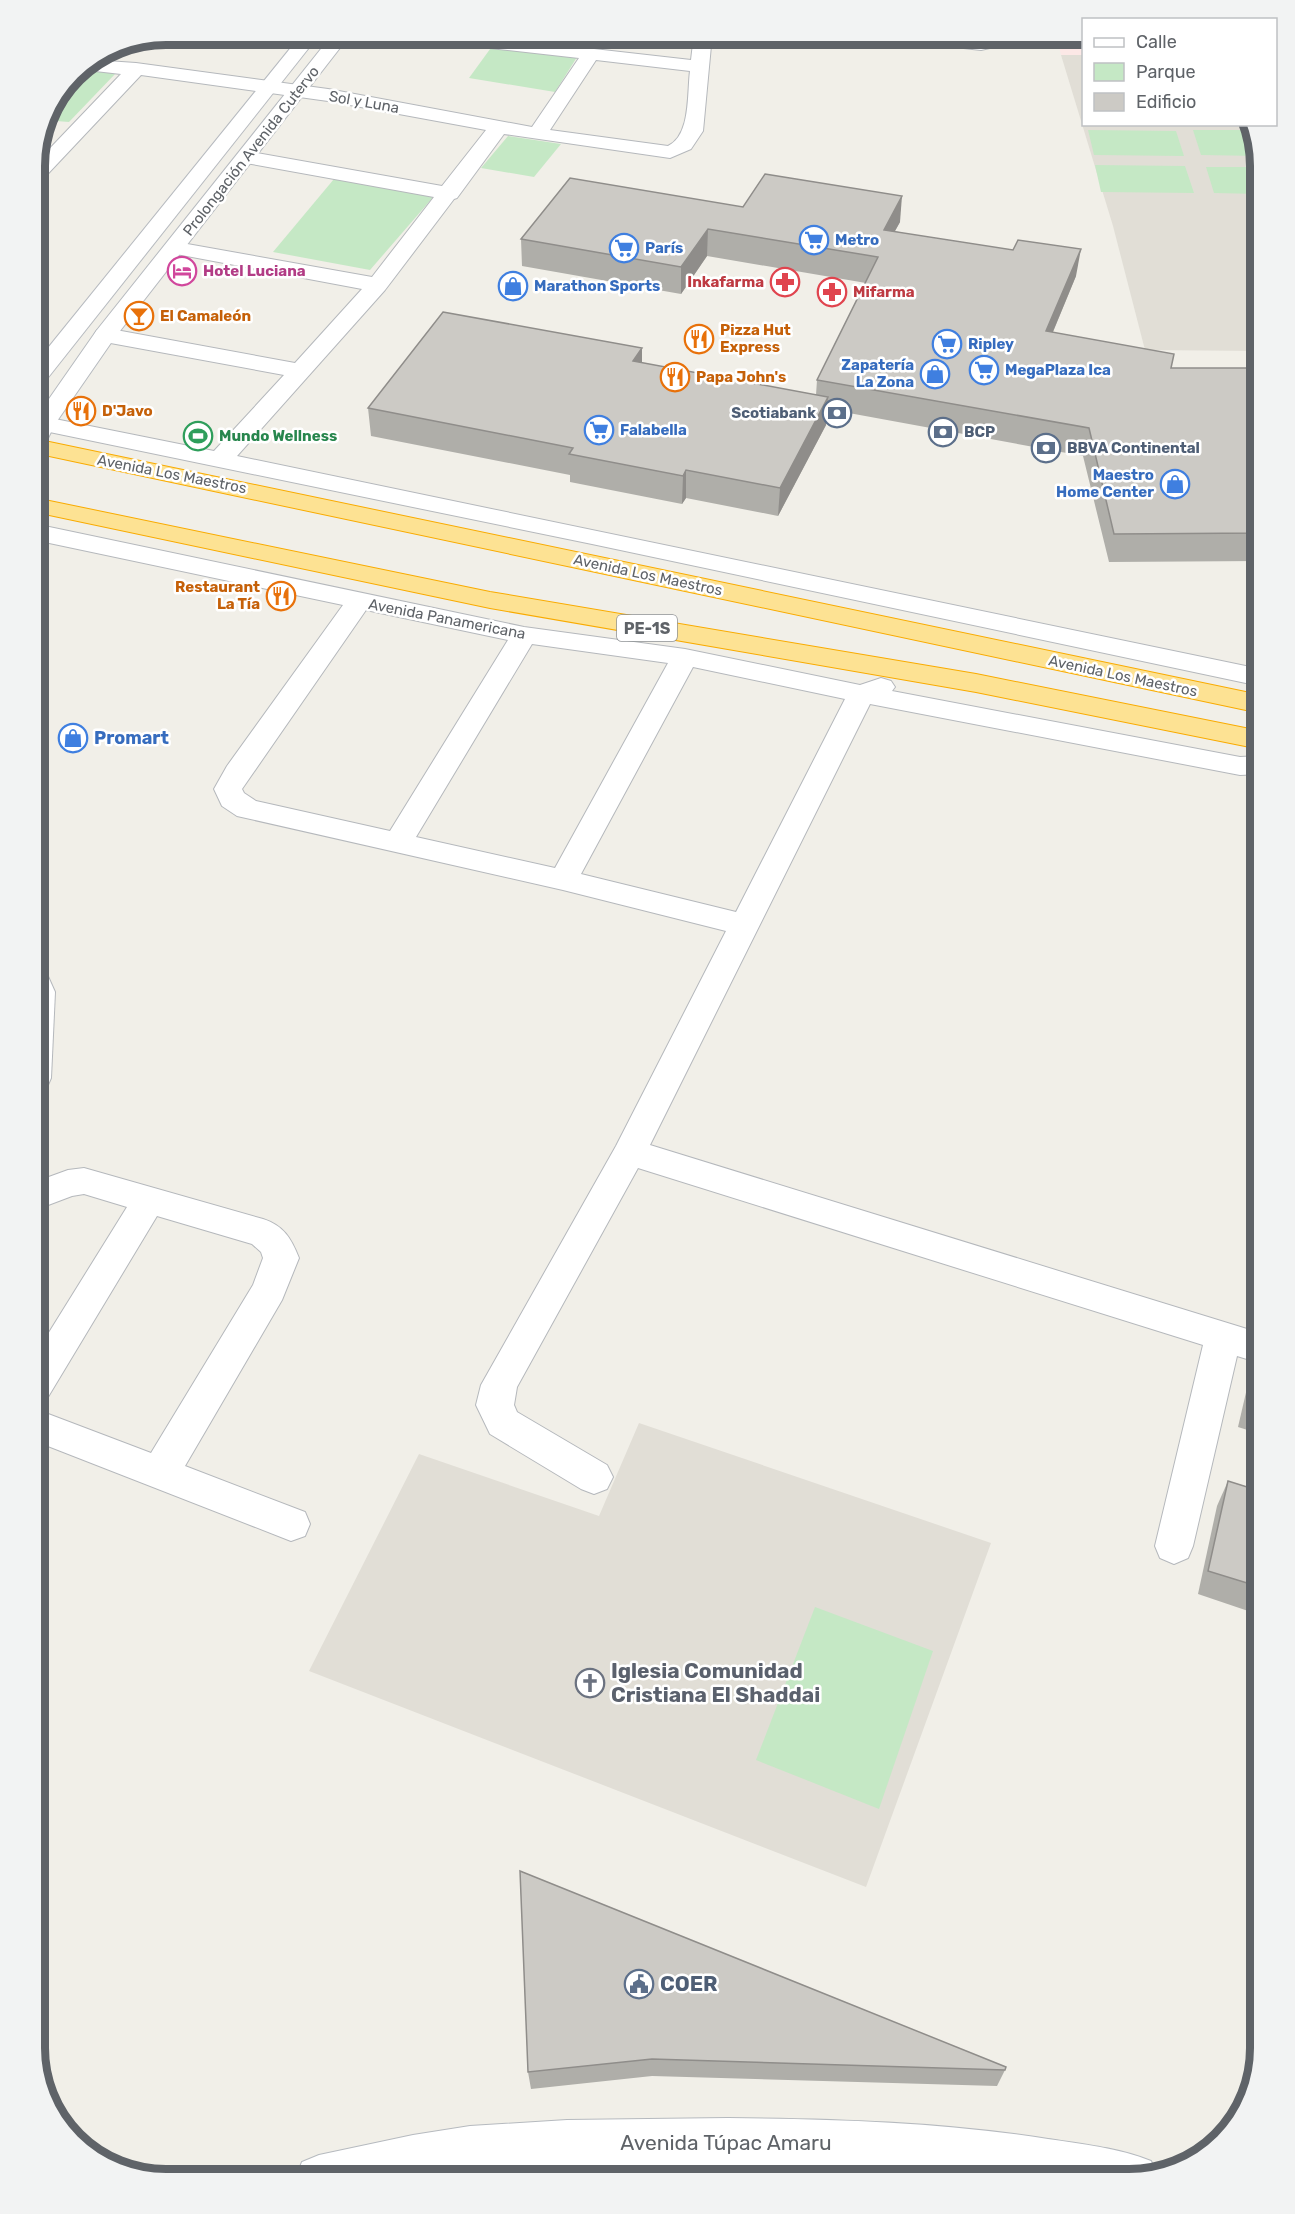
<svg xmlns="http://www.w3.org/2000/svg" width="1295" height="2214" viewBox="0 0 1295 2214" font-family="Rubik,sans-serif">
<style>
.education{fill:#e1ded6}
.medical{fill:#fce8e6}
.green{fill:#c5e8c5}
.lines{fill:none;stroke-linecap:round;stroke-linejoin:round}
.street-casing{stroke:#b5b8bc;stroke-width:2}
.secondary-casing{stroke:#b6babf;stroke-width:2}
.highway-casing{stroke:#f9ab00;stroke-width:2}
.street{fill:#fff;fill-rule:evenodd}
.secondary{fill:#fff;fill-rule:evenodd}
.highway{fill:#fde293;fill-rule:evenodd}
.wall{fill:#afaea9}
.shaded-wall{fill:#8f8d8a}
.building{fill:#cccac5;stroke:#8f8d8a;stroke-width:1.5}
.labels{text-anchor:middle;stroke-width:5;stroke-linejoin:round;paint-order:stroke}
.far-street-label{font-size:15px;fill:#5f6368;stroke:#fff}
.far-shop-label{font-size:15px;font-weight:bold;fill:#366cbe;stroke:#fff;text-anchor:start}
.far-hotel-label{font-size:15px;font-weight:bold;fill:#b23c85;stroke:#fff;text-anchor:start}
.far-health-label{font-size:15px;font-weight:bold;fill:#be3a42;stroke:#fff;text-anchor:end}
.far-food-label{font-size:15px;font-weight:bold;fill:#c56008;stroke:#fff;text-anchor:start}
.far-service-label{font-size:15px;font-weight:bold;fill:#4e5e75;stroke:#fff;text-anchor:start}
.far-leisure-label{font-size:15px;font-weight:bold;fill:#27864d;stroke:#fff;text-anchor:start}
.shield{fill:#fff;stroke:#8f9295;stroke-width:1.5}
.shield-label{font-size:16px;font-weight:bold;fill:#5f6368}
.shop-label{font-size:18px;font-weight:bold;fill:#366cbe;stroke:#fff;text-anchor:start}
.near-worship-label{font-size:21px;font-weight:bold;fill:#5b616d;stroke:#fff;text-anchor:start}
.near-service-label{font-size:21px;font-weight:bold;fill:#4e5e75;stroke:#fff;text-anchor:start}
.near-street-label{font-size:21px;fill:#5f6368;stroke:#fff}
.rim{fill:none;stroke:#5f6368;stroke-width:8}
</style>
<rect width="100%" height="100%" fill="#f1efe8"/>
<g class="education">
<polygon points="1061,55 1083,55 1084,124 1251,125 1260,166 1260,351 1145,350 1113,226"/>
<polygon points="639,1423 991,1543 866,1887 309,1671 419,1454 599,1516"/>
</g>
<polygon class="medical" points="1056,35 1083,35 1083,55 1061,55"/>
<g class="green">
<polygon points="493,45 579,54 555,92 469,78"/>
<polygon points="77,70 116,73 69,122 43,120"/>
<polygon points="1088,130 1176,131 1184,156 1094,155"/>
<polygon points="1193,130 1252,130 1258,156 1201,155"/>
<polygon points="508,136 561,144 534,177 481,168"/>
<polygon points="1095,165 1185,166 1194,193 1101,192"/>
<polygon points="1206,167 1260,167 1260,194 1214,193"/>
<polygon points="334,179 435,195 370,270 273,252"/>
<polygon points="815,1607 933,1651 879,1809 756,1760"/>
</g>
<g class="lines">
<g class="street-casing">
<g id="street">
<path d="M 418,35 L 471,35 L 691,60 L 694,35 L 712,35 L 703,131 L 691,149 L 670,158 L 504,134 L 457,198 L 454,199 L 385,290 L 237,456 L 1260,669 L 1260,686 L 592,544 L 35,429 L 35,415 L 214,451 L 284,375 L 105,342 L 97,340 L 94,335 L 97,330 L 105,328 L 295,363 L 362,289 L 176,254 L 168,253 L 165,248 L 168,243 L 176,242 L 372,277 L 434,197 L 246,163 L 239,161 L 236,157 L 239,153 L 246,151 L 442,186 L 486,130 L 328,101 L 141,75 L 42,180 L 35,182 L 35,164 L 121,74 L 78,69 L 92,60 L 136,63 L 328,89 L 532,127 L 579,58 L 427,41 ZM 596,60 L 690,71 C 687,94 691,135 668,146 L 550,130 Z"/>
<polygon points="893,35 949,35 981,38 990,35 1008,35 1003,45 981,50 902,41 895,39"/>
<path d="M 35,524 L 524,627 L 685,649 L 860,685 L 881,678 L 891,681 L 895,687 L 892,691 L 1240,757 L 1260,756 L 1260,774 L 1240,775 L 870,704 L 650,1145 L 1260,1333 L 1260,1363 L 1237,1356 L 1193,1546 L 1188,1558 L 1174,1564 L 1160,1558 L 1155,1546 L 1203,1345 L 638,1168 L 517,1387 L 514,1405 L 517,1412 L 607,1465 L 613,1477 L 607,1489 L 594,1494 L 581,1489 L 490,1434 L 476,1405 L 481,1385 L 616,1146 L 726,931 L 563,890 L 237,816 L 222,806 L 214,789 L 227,766 L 343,605 L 35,540 ZM 366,610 L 508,640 L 390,831 L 256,801 L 244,793 L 242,789 ZM 532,644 L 668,663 L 555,868 L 416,837 ZM 693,667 L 845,699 L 736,912 L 581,874 Z"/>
<polygon points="35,969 46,972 55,992 51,1078 47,1087 35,1090"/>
<path d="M 84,1168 L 263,1219 C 284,1226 291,1238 299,1258 L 282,1300 L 185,1466 L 305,1512 L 310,1524 L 305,1536 L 291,1541 L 35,1441 L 35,1409 L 151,1453 L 253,1285 L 263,1258 L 261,1252 L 252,1244 L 157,1216 L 48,1397 L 35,1402 L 35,1355 L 127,1207 L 84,1194 L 72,1196 L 35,1210 L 35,1182 L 68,1170 Z"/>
</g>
</g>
<g class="secondary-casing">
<g id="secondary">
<polygon points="301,35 319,35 43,384 35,386 35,364"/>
<polygon points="332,35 350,35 113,340 55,424 44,446 35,448 35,419 97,330"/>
<path d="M 728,2118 C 835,2119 942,2122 1048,2139 C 1082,2144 1119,2148 1151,2161 L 1156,2173 L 1130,2180 L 1003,2179 L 831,2166 L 664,2165 L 534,2168 L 429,2179 L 295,2179 L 302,2162 L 319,2155 L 413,2135 L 470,2126 L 567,2120 Z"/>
</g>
</g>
<g class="highway-casing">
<g id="highway">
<polygon points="35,439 1260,695 1260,713 35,453"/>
<polygon points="35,498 490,592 976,674 1260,731 1260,749 976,692 490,608 35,512"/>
</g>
</g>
<use href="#street" class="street"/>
<use href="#secondary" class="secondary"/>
<use href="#highway" class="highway"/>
</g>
<g class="wall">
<polygon points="743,207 900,222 895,231 1076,276 1053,332 1171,368 1260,368 1260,561 1109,562 1083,456 827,409 826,425 778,516 686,498 682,504 570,482 570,475 371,436 368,408 642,363 816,395 817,380 866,283 707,256 681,294 522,266 521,239"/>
<polygon points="1259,1351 1260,1351 1260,1434 1238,1427 1251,1371"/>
<polygon points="1228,1481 1260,1491 1260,1615 1198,1594 1217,1506"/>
<polygon points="520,1871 1005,2070 997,2086 652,2076 531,2089 528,2072"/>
</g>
<g class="shaded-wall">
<polygon points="902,196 900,222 881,256 884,230"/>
<polygon points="708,229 707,256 681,294 681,267"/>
<polygon points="1081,249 1076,276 1042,358 1046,331"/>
<polygon points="642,348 642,375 633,361"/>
<polygon points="828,397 826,425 778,516 780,488"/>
<polygon points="686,470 686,498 682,504 683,476"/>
</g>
<g class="building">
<polygon points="765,174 902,196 884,230 1013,250 1018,240 1081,249 1046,331 1174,354 1171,368 1260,368 1260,533 1114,534 1089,428 817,380 878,257 708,229 681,267 521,239 570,178 743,207"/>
<polygon points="443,312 642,348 633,361 828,397 780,488 686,470 683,476 569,454 573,448 368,408"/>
<polygon points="1259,1351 1260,1351 1260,1412 1247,1407"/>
<polygon points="1228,1481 1260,1491 1260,1587 1208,1571"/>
<polygon points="520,1871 1006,2067 1005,2070 652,2059 528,2072"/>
</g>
<defs>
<g id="supermarket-ring" transform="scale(1.5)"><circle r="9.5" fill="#fff" stroke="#3f7fe0" stroke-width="1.5"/><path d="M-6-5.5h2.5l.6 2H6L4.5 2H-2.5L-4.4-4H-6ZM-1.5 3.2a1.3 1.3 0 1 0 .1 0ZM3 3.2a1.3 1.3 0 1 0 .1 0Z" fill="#3f7fe0"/></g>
<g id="hotel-ring" transform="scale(1.5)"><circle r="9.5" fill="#fff" stroke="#d1479c" stroke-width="1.5"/><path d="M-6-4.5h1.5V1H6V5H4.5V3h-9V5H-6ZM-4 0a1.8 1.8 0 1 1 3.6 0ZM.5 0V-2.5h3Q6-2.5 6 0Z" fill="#d1479c"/></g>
<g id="pharmacy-ring" transform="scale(1.5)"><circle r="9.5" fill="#fff" stroke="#e0444e" stroke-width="1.5"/><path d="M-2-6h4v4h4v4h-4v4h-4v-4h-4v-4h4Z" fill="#e0444e"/></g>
<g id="shop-ring" transform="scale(1.5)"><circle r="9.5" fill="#fff" stroke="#3f7fe0" stroke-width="1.5"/><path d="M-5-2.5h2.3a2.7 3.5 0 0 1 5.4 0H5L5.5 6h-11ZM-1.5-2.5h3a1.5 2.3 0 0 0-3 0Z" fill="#3f7fe0"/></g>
<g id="bar-ring" transform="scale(1.5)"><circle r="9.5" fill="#fff" stroke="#e8710a" stroke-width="1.5"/><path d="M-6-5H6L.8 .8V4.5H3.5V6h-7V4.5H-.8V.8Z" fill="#e8710a"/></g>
<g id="restaurant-ring" transform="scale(1.5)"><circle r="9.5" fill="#fff" stroke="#e8710a" stroke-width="1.5"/><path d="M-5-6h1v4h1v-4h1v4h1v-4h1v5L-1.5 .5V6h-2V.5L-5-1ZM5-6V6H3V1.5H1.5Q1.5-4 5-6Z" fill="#e8710a"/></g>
<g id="bank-ring" transform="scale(1.5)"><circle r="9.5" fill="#fff" stroke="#5c6f8a" stroke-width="1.5"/><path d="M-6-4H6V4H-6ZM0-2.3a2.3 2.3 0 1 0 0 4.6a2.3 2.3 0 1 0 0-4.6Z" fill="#5c6f8a"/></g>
<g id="stadium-ring" transform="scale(1.5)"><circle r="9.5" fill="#fff" stroke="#2e9e5b" stroke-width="1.5"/><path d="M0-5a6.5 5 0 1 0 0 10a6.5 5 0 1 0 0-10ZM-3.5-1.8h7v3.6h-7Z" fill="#2e9e5b"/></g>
<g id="church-ring" transform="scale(1.5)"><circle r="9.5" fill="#fff" stroke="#6b7280" stroke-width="1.5"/><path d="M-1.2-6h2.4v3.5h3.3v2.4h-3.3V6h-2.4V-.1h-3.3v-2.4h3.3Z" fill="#6b7280"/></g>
<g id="civic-ring" transform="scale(1.5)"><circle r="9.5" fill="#fff" stroke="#5c6f8a" stroke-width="1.5"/><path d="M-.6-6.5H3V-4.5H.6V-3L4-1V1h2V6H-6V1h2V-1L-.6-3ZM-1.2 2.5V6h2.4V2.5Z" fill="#5c6f8a"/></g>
</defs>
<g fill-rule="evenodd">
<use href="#supermarket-ring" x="814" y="240"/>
<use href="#supermarket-ring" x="624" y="248"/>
<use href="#hotel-ring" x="182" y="271"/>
<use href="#pharmacy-ring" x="785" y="282"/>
<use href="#shop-ring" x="513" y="286"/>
<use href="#pharmacy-ring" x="832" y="292"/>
<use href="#bar-ring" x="139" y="316"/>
<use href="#restaurant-ring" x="699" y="339"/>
<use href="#supermarket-ring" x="947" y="344"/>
<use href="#supermarket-ring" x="984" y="370"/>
<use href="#shop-ring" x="935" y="374"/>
<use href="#restaurant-ring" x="675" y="377"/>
<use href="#restaurant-ring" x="81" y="411"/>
<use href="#bank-ring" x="837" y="413"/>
<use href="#supermarket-ring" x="599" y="430"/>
<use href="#bank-ring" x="943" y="432"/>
<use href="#stadium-ring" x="198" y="436"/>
<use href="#bank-ring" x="1046" y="448"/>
<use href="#shop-ring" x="1175" y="484"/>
<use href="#restaurant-ring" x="281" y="596"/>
<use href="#shop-ring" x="73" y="738"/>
<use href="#church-ring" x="590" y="1683"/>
<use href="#civic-ring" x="639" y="1984"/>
</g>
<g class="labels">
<g class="far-street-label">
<text transform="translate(364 102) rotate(10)" y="5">Sol y Luna</text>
<text transform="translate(251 151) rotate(-52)" y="5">Prolongación Avenida Cutervo</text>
<text transform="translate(172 474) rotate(11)" y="5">Avenida Los Maestros</text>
<text transform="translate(648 575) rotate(12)" y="5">Avenida Los Maestros</text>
<text transform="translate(447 619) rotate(11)" y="5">Avenida Panamericana</text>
<text transform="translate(1123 676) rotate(12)" y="5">Avenida Los Maestros</text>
</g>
<g class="far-shop-label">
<text x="835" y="245">Metro</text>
<text x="645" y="253">París</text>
<text x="534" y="291">Marathon Sports</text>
<text x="968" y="349">Ripley</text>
<text x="914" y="370" text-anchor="end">Zapatería<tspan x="914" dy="17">La Zona</tspan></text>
<text x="1005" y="375">MegaPlaza Ica</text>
<text x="620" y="435">Falabella</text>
<text x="1154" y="480" text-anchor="end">Maestro<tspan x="1154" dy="17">Home Center</tspan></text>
</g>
<g class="far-hotel-label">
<text x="203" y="276">Hotel Luciana</text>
</g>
<g class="far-health-label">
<text x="764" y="287">Inkafarma</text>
<text x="853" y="297" text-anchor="start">Mifarma</text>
</g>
<g class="far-food-label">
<text x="160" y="321">El Camaleón</text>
<text x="720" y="335">Pizza Hut<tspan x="720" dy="17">Express</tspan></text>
<text x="696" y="382">Papa John's</text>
<text x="102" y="416">D'Javo</text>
<text x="260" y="592" text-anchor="end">Restaurant<tspan x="260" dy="17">La Tía</tspan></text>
</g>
<g class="far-service-label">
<text x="816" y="418" text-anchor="end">Scotiabank</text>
<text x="964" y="437">BCP</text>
<text x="1067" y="453">BBVA Continental</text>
</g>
<g class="far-leisure-label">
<text x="219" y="441">Mundo Wellness</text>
</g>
<rect class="shield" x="617" y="615" width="60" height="26" rx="4.5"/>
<g class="shield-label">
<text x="647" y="634">PE-1S</text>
</g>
<g class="shop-label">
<text x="94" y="744">Promart</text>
</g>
<g class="near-worship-label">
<text x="611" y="1678">Iglesia Comunidad<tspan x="611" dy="24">Cristiana El Shaddai</tspan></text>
</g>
<g class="near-service-label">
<text x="660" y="1991">COER</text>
</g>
<g class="near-street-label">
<text x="726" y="2150">Avenida Túpac Amaru</text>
</g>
</g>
<path d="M0 0H1295V2214H0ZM166 45H1129A121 121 0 0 1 1250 166V2048A121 121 0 0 1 1129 2169H166A121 121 0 0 1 45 2048V166A121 121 0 0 1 166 45Z" fill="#f2f3f3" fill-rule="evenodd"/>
<path class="rim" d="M166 45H1129A121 121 0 0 1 1250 166V2048A121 121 0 0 1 1129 2169H166A121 121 0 0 1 45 2048V166A121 121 0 0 1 166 45Z"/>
<rect x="1082" y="18" width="195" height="108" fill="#ffffff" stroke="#bfc1c3" stroke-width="1.5"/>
<rect x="1094" y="38" width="30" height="9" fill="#ffffff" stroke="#bfc1c3" stroke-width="1.5"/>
<text x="1136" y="48" font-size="18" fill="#5f6368">Calle</text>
<rect x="1094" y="63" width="30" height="18" fill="#c5e8c5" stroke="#bfc1c3" stroke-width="1.5"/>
<text x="1136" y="78" font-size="18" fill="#5f6368">Parque</text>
<rect x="1094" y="93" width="30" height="18" fill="#cccac5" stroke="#bfc1c3" stroke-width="1.5"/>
<text x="1136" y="108" font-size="18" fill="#5f6368">Edificio</text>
</svg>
